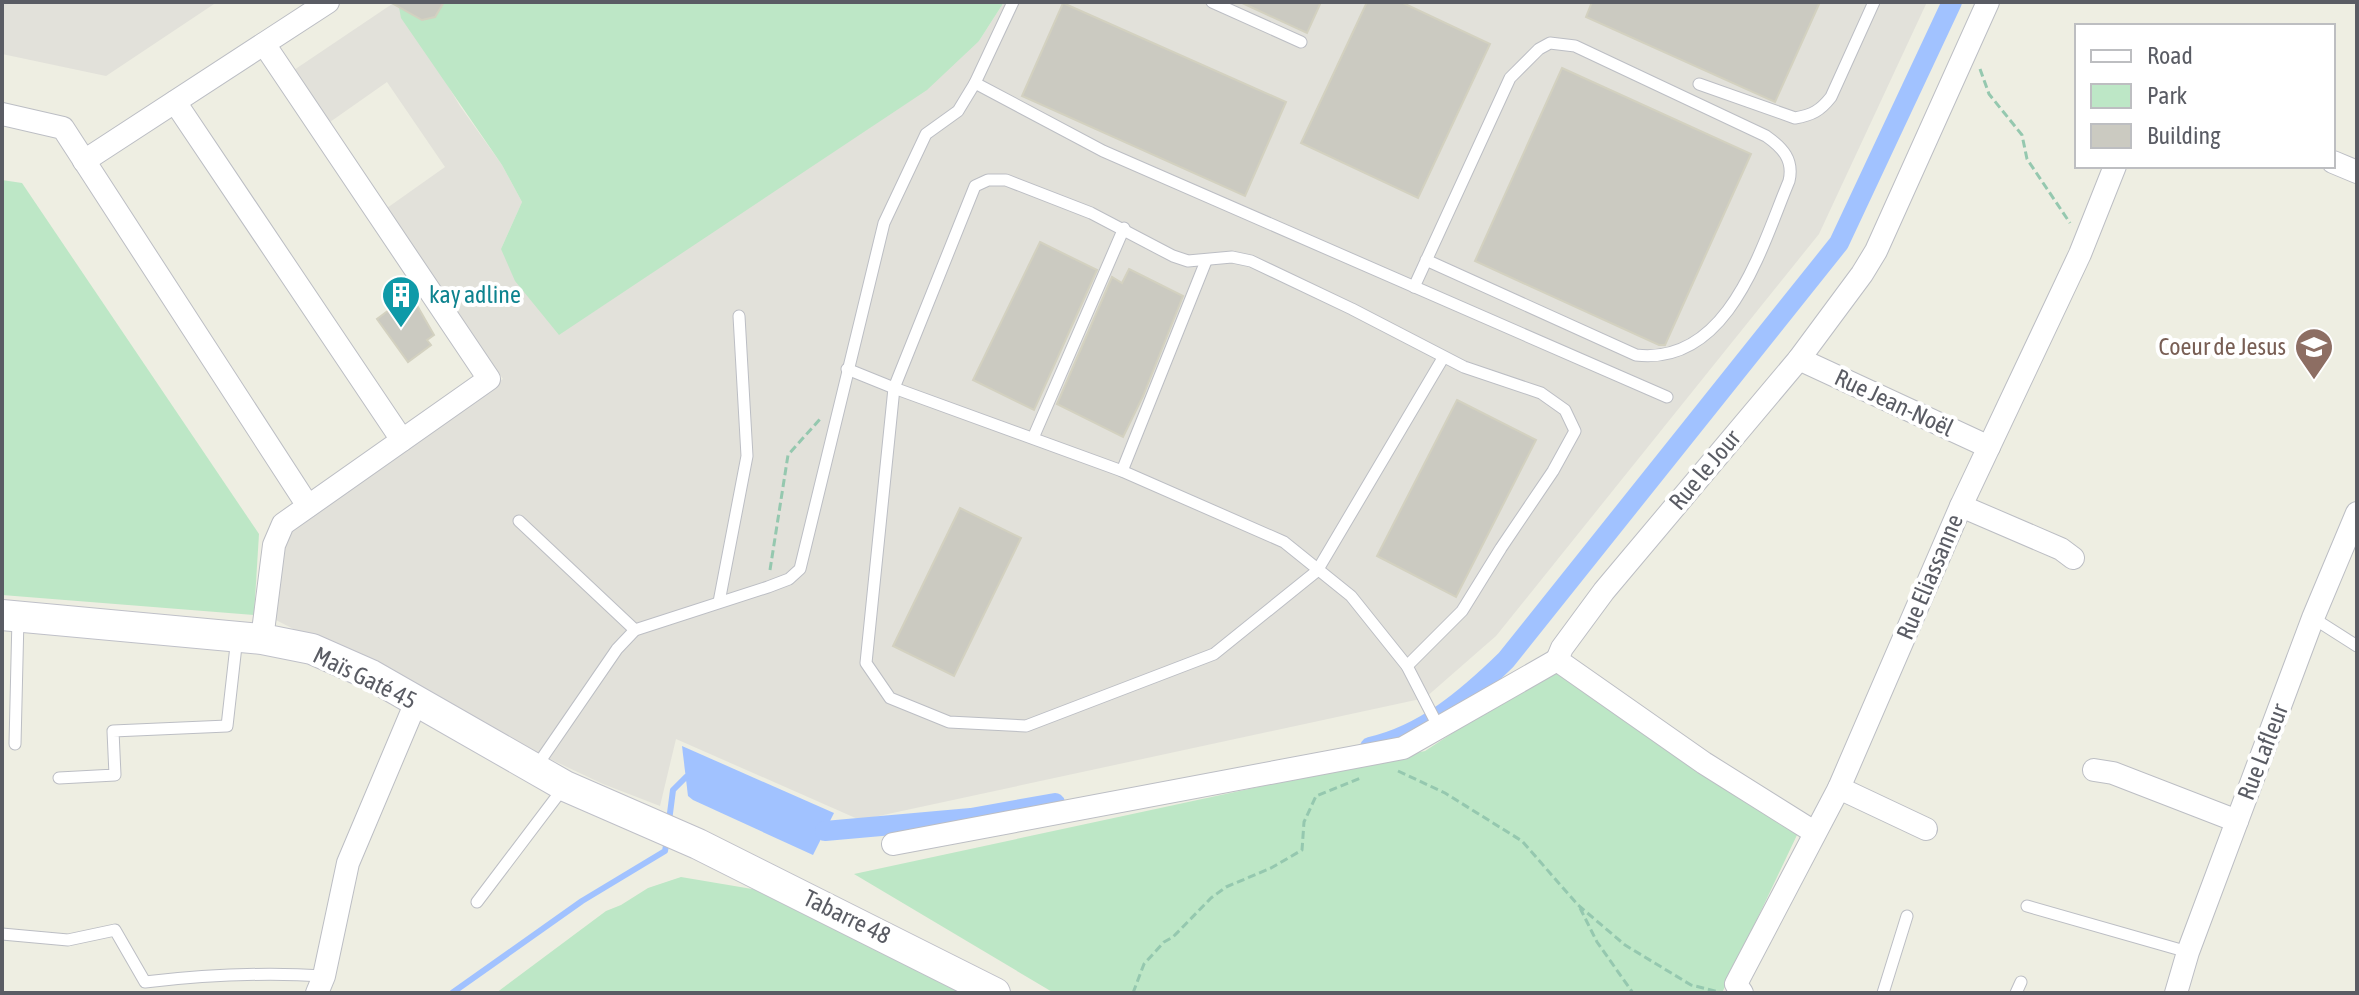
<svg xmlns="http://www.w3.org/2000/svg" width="2359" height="995" viewBox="0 0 2359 995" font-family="'Asap Condensed',sans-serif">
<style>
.industrial{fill:#e2e1da}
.green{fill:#bde7c6}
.water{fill:#a1c2ff}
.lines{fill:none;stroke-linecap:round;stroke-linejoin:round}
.stream{stroke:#a1c2ff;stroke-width:6}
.canal{stroke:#a1c2ff;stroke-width:20}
.building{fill:#cbcac1;stroke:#d3d1c0;stroke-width:2}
.lane-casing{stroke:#bcbec4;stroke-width:13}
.street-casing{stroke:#bcbec4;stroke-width:24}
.secondary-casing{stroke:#bfc0c8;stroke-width:32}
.path{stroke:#95c8af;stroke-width:3;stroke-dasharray:8 4;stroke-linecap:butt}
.lane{stroke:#fff;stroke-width:11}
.street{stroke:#fff;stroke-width:22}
.secondary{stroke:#fff;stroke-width:30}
.labels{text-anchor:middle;stroke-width:8;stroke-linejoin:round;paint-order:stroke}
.culture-label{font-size:24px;fill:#0d838f;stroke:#fff;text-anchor:start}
.education-label{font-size:24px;fill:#785e54;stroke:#fff;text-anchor:end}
.street-label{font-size:24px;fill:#5a5c64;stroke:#fff}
</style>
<rect width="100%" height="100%" fill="#eeeee2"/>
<g class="industrial">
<polygon points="2,2 217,2 106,76 2,54"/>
<polygon points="395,2 398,2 460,106 502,165 522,202 501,249 979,41 1004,2 1927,2 1819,234 1496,636 1425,698 860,820 676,739 660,806 603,784 516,743 274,619 281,537 503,379 387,208 445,167 387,82 330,122 294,70"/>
</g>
<g class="green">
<polygon points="398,2 1004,2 979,41 927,90 559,335 515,281 501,249 522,202 502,165 401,18"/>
<polygon points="2,180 22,183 259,534 254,615 2,595"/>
<polygon points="1551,669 1797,835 1722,993 1054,993 854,874 1425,751"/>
<polygon points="681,877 764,891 966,993 496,993 606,911 621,905 648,888"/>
</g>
<polygon class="water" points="682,746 834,813 813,855 693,800 688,796"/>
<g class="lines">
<g class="stream">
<polyline points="669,821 673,790 686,777"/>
<polyline points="452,993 582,901 665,851 667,840"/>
</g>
<g class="canal">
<path d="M 1370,747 C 1424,735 1467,698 1506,660 L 1839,243 L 1952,2"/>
<polyline points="825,831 971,818 1055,803"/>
</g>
</g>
<g class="building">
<polygon points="390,2 444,2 435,17 422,20"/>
<polygon points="1240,2 1321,2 1307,33"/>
<polygon points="1367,2 1401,2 1490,44 1418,198 1301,143"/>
<polygon points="1592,2 1820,2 1775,102 1586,17"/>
<polygon points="1063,3 1286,102 1245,196 1022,96"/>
<polygon points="1562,68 1751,154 1665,345 1659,345 1475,261"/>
<polygon points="1040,242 1097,270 1034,410 973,380"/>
<polygon points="1129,269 1183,296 1143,396 1123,437 1057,404 1112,277 1122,283"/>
<polygon points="404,299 409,306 415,302 434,335 427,340 431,345 408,362 377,319"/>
<polygon points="1457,400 1536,440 1456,597 1377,556"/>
<polygon points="960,508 1021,538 954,676 893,646"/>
</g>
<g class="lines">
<g class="lane-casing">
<g id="lane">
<polyline points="1212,2 1301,42"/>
<polyline points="975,83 1103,151 1667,397"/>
<path d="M 1699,84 L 1795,118 C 1812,115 1820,111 1831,97 L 1874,2"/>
<path d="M 1414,287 L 1510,78 L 1539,49 L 1550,43 L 1575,46 L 1766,136 C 1783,148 1794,160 1789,181 C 1761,248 1729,366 1636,355 L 1426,260"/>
<polyline points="847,369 894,388 1122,471 1284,542 1351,596 1407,666 1439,728"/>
<polyline points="1033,438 1124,228"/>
<polyline points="1122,471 1206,261"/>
<polyline points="519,521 635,630"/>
<polyline points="719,602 747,456 739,316"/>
<polyline points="2313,618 2357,646"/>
<polyline points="1407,666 1462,611 1501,548 1553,471 1575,431 1565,410 1541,393 1464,367 1352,309 1251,261 1232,257 1188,261 1173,256 1091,213 1006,180 988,180 975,186 894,388 866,663 890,698 949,722 1026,726 1214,654 1317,571 1443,358"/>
<polyline points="15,744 18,618"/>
<polyline points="536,767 617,649 635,630 768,587 789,579 800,569 884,223 926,134 958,111 975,83 1013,2"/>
<polyline points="59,778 115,775 113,731 227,726 237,637"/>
<polyline points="477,902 564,787"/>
<polyline points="2027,906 2188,952"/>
<path d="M 2,934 L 68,940 L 115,930 L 145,982 C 205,975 264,972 324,976"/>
<polyline points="1883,993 1907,916"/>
<polyline points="2016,993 2021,982"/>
</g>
</g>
<g class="street-casing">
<g id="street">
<polyline points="175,102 402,440"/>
<polyline points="2,114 63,128 308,506"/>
<polyline points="84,161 328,2"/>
<polyline points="2333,162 2357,172"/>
<polyline points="1799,359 1989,447"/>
<polyline points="1961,506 2061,549 2073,558"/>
<polyline points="262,639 274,545 283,524 489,379 264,44"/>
<polyline points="2094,770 2113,773 2237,821"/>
<polyline points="1839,788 1926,829"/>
<polyline points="1814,832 1704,763 1557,660 1562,648 1604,591 1799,359 1862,274 1876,251 1988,2"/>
<polyline points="893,844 1403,748 1557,660"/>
<polyline points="317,993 324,976 348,863 416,702"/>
<polyline points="1742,993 1736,984 1839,788 1961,506 2080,254 2115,166"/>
<polyline points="2176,993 2188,952 2313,618 2357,513"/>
</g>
</g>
<g class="secondary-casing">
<polyline id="secondary" points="2,615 262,639 312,649 371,675 565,786 698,844 995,993"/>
</g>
<g class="path">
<polyline points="1980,69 1989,94 2022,135 2027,159 2070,223"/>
<polyline points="770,570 788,455 820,419"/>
<polyline points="1398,771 1445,793 1522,841 1578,905 1625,945 1691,985 1719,992"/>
<polyline points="1580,908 1597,942 1633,993"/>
<polyline points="1133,993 1144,964 1164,942 1173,937 1211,898 1226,887 1271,868 1302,850 1304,822 1316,796 1361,778"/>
</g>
<use href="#lane" class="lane"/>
<use href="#street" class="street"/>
<use href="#secondary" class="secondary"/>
</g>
<defs>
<g id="building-pin" transform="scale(2)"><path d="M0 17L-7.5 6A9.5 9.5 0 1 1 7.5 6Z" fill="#0f9aa8" stroke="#fff"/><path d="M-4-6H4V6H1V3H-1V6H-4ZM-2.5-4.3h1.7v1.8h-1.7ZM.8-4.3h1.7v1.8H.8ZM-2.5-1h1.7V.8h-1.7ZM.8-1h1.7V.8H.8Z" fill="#fff"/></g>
<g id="university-pin" transform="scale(2)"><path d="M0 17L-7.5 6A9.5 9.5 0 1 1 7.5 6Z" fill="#8d6e63" stroke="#fff"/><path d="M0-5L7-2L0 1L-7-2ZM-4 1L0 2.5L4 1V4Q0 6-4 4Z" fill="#fff"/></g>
</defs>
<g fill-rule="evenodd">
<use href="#building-pin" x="401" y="295"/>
<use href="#university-pin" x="2314" y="347"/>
</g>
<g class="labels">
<g class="culture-label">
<text x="429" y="303">kay adline</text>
</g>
<g class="education-label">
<text x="2286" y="355">Coeur de Jesus</text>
</g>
<g class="street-label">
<text transform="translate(1894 403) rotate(25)" y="8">Rue Jean-Noël</text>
<text transform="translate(1705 470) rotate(-50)" y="8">Rue le Jour</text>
<text transform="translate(1930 577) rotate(-67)" y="8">Rue Eliassanne</text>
<text transform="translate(365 678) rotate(26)" y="8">Maïs Gaté 45</text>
<text transform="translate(2263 752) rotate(-69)" y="8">Rue Lafleur</text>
<text transform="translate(847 917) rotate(26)" y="8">Tabarre 48</text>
</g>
</g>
<rect width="2359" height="995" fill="none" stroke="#5a5c64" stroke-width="8"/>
<rect x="2075" y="24" width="260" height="144" fill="#ffffff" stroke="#bdbec1" stroke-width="2"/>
<rect x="2091" y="50" width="40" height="12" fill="#ffffff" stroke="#bdbec1" stroke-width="2"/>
<text x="2147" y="64" font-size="24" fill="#5a5c64">Road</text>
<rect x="2091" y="84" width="40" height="24" fill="#bde7c6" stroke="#bdbec1" stroke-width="2"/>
<text x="2147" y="104" font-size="24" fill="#5a5c64">Park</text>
<rect x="2091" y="124" width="40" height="24" fill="#cbcac1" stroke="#bdbec1" stroke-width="2"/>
<text x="2147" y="144" font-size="24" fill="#5a5c64">Building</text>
</svg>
